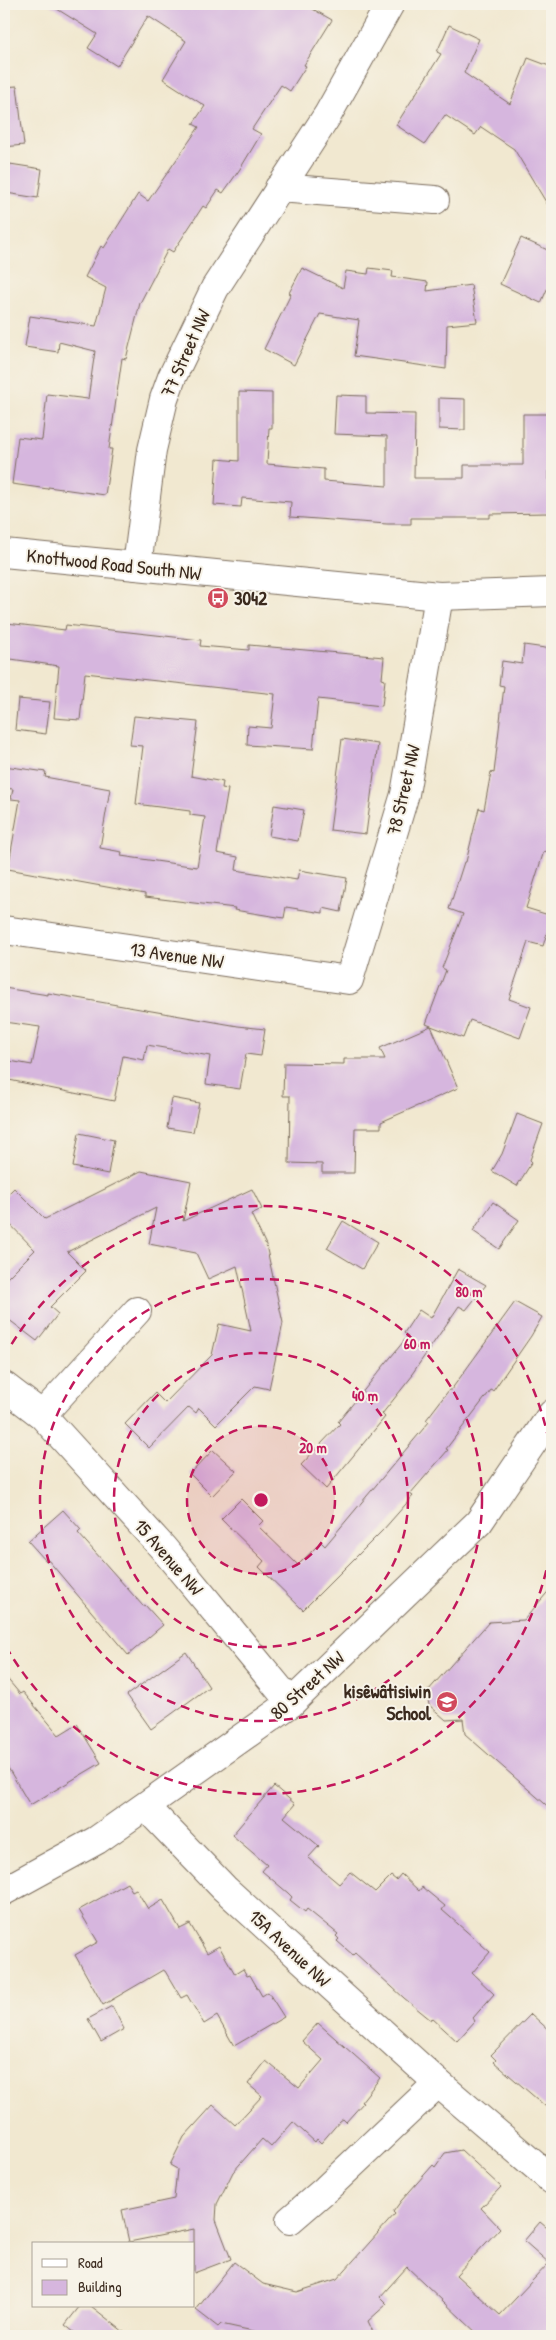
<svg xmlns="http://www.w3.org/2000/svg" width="556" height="2340" viewBox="0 0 556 2340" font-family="'Patrick Hand',sans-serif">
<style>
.building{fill:#d6b6de}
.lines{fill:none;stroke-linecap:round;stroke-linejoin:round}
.minor-casing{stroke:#7b6c5c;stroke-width:30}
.minor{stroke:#fff;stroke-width:28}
.ring{fill:none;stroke:#c2185b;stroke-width:2.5;stroke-dasharray:9 6}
.labels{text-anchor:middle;stroke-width:4;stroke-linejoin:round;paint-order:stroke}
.street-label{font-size:19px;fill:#3b2a1e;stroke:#f7f3e8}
.poi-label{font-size:19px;font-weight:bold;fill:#3b2a1e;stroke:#f7f3e8;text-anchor:start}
.centre{fill:#c2185b;stroke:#f7f3e8;stroke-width:2.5}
.ring-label{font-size:15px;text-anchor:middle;font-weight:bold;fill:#c2185b;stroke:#f7f3e8;stroke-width:4;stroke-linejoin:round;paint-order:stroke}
</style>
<rect width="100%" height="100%" fill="#f7f3e8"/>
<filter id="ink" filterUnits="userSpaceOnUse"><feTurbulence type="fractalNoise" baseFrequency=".02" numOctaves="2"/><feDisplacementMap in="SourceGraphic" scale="10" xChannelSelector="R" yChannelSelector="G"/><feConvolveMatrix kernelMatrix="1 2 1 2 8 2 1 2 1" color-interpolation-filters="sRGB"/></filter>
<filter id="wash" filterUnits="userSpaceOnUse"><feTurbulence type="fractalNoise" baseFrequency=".0096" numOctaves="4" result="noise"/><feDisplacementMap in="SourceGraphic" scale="20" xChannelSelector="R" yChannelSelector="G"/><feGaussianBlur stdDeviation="1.12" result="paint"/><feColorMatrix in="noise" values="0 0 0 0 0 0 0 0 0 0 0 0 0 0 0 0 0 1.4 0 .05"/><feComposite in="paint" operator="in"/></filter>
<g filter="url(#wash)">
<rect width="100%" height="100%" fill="#f1e8d0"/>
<g id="blocks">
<g class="building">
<polygon points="49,4 304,4 332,20 304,65 306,66 290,91 281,85 252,129 261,134 240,169 223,193 218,190 206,208 203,206 173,252 168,249 140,303 126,359 122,358 109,449 112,449 105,495 48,487 48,489 12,484 18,437 42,440 47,394 88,399 95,351 59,342 58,352 25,347 30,316 96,326 106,288 85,277 101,246 104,248 138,194 148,201 199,127 193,124 205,106 163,79 186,41 148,16 117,66 88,48 97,34"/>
<polygon points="449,25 479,39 464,73 510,104 528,58 552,67 552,212 514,149 481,127 475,135 445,115 425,144 396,125 441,54 437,52"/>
<polygon points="17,86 24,145 4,147 4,87"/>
<polygon points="10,164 42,169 38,198 6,193"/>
<polygon points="521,238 552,252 552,278 541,303 500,284"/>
<polygon points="302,268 343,288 346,271 368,274 369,268 393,271 392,277 428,282 427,291 471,285 477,322 447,325 446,369 354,356 359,320 320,314 294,365 264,349 291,294 289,293"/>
<polygon points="239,392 272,393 272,428 269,428 267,464 324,469 324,481 387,486 387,436 334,434 336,395 366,396 366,413 415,414 414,478 464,478 464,465 523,465 523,414 552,414 552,444 549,444 549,513 490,514 490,518 411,518 411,524 387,524 290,517 291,502 242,498 241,507 214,505 217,459 239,461"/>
<polygon points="439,398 465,399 465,430 439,429"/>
<polygon points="7,623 65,630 66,625 201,640 200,646 249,650 249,645 384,657 382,679 385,680 382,706 318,699 313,749 247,745 248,726 271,728 275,694 85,673 80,720 54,718 59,666 4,658"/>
<polygon points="524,645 552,649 552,853 544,851 526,908 552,916 543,946 528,942 509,999 531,1007 520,1038 470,1020 463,1038 431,1026 458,1088 381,1122 381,1128 355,1128 354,1173 322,1173 322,1164 289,1163 290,1096 283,1096 284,1063 344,1064 344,1059 385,1059 380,1048 431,1026 426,1024 446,970 442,968 463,914 449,909 464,862 466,862 479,808 484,810 491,772 494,773 504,686 499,685 502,661 522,664"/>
<polygon points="18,699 50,702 46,734 15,730"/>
<polygon points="134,716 198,722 191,776 223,782 222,788 228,789 217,853 238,857 236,870 297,880 299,870 347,878 341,912 323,908 323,913 286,907 284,918 234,910 235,908 145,897 145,894 8,869 20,800 11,799 13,789 4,788 4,766 46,772 45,777 110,789 100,848 122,852 121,856 197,867 205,817 190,815 190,811 136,804 143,746 130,745"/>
<polygon points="342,739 378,744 366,834 330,830"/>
<polygon points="274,805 304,810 298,841 269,836"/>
<polygon points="4,988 48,995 48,993 238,1026 265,1029 261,1056 246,1054 240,1089 206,1084 210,1056 147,1045 144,1060 123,1056 114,1101 4,1079 4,1060 32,1065 40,1027 4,1022"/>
<polygon points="172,1098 199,1103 193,1132 167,1128"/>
<polygon points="517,1114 543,1124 530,1160 532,1162 517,1186 492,1171 502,1154"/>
<polygon points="79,1133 114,1140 108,1174 73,1167"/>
<polygon points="141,1171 191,1181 183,1221 252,1189 262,1209 251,1214 266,1245 283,1323 269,1389 255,1386 216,1425 199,1408 196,1413 189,1407 149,1448 125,1424 155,1393 165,1403 212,1355 219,1324 251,1331 237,1266 208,1279 196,1253 149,1244 156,1208 67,1252 86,1271 50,1307 58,1314 37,1341 4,1316 4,1281 35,1250 4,1218 4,1198 14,1188 45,1219"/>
<polygon points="493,1202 519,1220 499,1249 473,1231"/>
<polygon points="343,1221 378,1242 362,1269 327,1248"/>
<polygon points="458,1269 486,1285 466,1310 459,1306 412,1374 413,1375 382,1414 385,1417 326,1489 301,1465 340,1424 338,1422 408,1336 404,1333 419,1310 431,1318"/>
<polygon points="515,1302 542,1317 531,1336 493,1391 491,1390 446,1449 448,1450 410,1494 413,1496 383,1530 303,1610 259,1567 264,1561 221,1519 241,1499 263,1521 258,1526 298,1565 321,1542 325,1546 429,1422 426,1420 449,1390 451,1390"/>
<polygon points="213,1450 236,1471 212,1496 190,1474"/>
<polygon points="63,1510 81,1530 78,1533 143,1606 145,1605 163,1625 128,1655 48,1560 46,1561 28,1541"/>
<polygon points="552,1587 552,1810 465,1734 463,1719 446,1720 429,1705 427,1692 489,1622 524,1620"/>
<polygon points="186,1652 209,1687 151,1729 127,1695"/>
<polygon points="4,1675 20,1694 23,1692 59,1735 77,1724 101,1763 30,1805 4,1761"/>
<polygon points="274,1786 295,1804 284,1817 319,1846 308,1858 339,1884 350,1872 375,1892 391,1876 396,1880 401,1874 419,1891 422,1887 445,1906 442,1910 490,1952 472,1973 494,1994 473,2018 475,2021 457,2041 432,2018 431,2020 404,1998 355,1953 353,1955 337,1941 339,1939 336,1936 338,1934 307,1909 305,1912 290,1900 292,1897 288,1893 262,1871 267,1865 232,1835"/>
<polygon points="127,1883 132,1891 136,1889 148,1909 163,1900 180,1929 190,1924 207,1953 219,1946 235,1974 243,1969 247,1976 250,1975 262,1996 268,1992 284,2017 234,2046 217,2016 204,2024 187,1995 181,1998 165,1971 163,1970 103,2005 75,1955 98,1942 79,1910"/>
<polygon points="112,2006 124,2029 101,2042 88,2019"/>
<polygon points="531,2014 552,2033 552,2112 494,2062 496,2060 491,2055"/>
<polygon points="318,2023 380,2078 361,2102 363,2103 346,2122 343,2119 340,2121 321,2143 317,2139 315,2142 293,2122 271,2147 262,2139 233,2172 217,2204 216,2220 231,2259 194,2273 194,2229 129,2242 122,2210 174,2199 177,2169 170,2165 184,2137 213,2105 235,2125 262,2096 248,2084 266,2061 299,2088 323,2060 302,2041"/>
<polygon points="461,2150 501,2187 481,2208 500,2228 456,2275 500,2315 549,2263 524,2241 540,2222 552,2232 552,2336 480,2336 407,2267 380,2297 387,2304 368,2321 375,2336 276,2336 221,2324 218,2327 196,2310 234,2262 263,2284 297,2292 337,2279 395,2214 393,2212 401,2201 433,2165 435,2167 445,2153"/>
<polygon points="80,2306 91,2306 129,2336 79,2336 65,2325"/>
</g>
</g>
</g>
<g filter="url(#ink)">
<use href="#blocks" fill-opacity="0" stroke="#7b6c5c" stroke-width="1"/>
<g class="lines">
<g class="minor-casing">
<g id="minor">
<polyline points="279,188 435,200"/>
<polyline points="4,553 439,596 552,592"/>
<polyline points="137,566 152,450 164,399 172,377 215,288 327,116 390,4"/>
<polyline points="4,930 349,980 405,794 439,596"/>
<polyline points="4,1386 42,1415 163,1548 291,1703"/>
<polyline points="42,1415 137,1311"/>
<polyline points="146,1807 224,1888 330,1985 438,2083 552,2180"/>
<polyline points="4,1891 97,1840 291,1703 479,1522 552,1414"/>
<polyline points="290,2220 326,2189 438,2083"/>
</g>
</g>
<use href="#minor" class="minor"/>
</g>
</g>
<circle cx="261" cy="1500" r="74" fill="#c2185b" fill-opacity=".12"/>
<g class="ring">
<circle cx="261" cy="1500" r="74"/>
<circle cx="261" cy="1500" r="147"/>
<circle cx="261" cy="1500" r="221"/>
<path d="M552 1541A294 294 0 0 1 4 1643M4 1357A294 294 0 0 1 552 1459"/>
</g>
<defs>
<g id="bus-disc" transform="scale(1.125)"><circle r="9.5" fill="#d1495b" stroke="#f7f3e8"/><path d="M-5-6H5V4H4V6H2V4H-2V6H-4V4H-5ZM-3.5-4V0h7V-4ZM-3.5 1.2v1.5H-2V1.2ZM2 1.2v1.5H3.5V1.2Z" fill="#fff"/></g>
<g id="school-disc" transform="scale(1.125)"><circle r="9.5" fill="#d1495b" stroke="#f7f3e8"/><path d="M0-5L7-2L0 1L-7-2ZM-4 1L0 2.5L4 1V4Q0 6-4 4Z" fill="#fff"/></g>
</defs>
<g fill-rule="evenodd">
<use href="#bus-disc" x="218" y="598"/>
<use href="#school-disc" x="447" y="1702"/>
</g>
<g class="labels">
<g class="street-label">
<text transform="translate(185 353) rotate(-66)" y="7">77 Street NW</text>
<text transform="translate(114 564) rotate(6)" y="7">Knottwood Road South NW</text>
<text transform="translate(403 790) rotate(-77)" y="7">78 Street NW</text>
<text transform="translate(177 955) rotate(8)" y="7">13 Avenue NW</text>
<text transform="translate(169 1557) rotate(49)" y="7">15 Avenue NW</text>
<text transform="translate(307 1685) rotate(-42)" y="7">80 Street NW</text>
<text transform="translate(290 1948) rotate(43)" y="7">15A Avenue NW</text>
</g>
<g class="poi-label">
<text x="234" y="605">3042</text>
<text x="431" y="1698" text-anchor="end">kisêwâtisiwin<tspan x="431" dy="22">School</tspan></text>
</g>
</g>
<circle cx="261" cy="1500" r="8" class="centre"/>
<g class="ring-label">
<text x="469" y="1297">80 m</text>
<text x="417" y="1349">60 m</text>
<text x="365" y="1401">40 m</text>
<text x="313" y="1453">20 m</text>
</g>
<rect width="556" height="2340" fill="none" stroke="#f7f3e8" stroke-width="20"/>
<rect x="32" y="2242" width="162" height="65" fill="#f7f3e8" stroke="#aca397"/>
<rect x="42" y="2259" width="25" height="8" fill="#ffffff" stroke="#aca397"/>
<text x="78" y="2268" font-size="15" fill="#3b2a1e">Road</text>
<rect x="42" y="2280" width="25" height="15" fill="#d6b6de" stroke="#aca397"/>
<text x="78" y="2292" font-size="15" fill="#3b2a1e">Building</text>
</svg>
